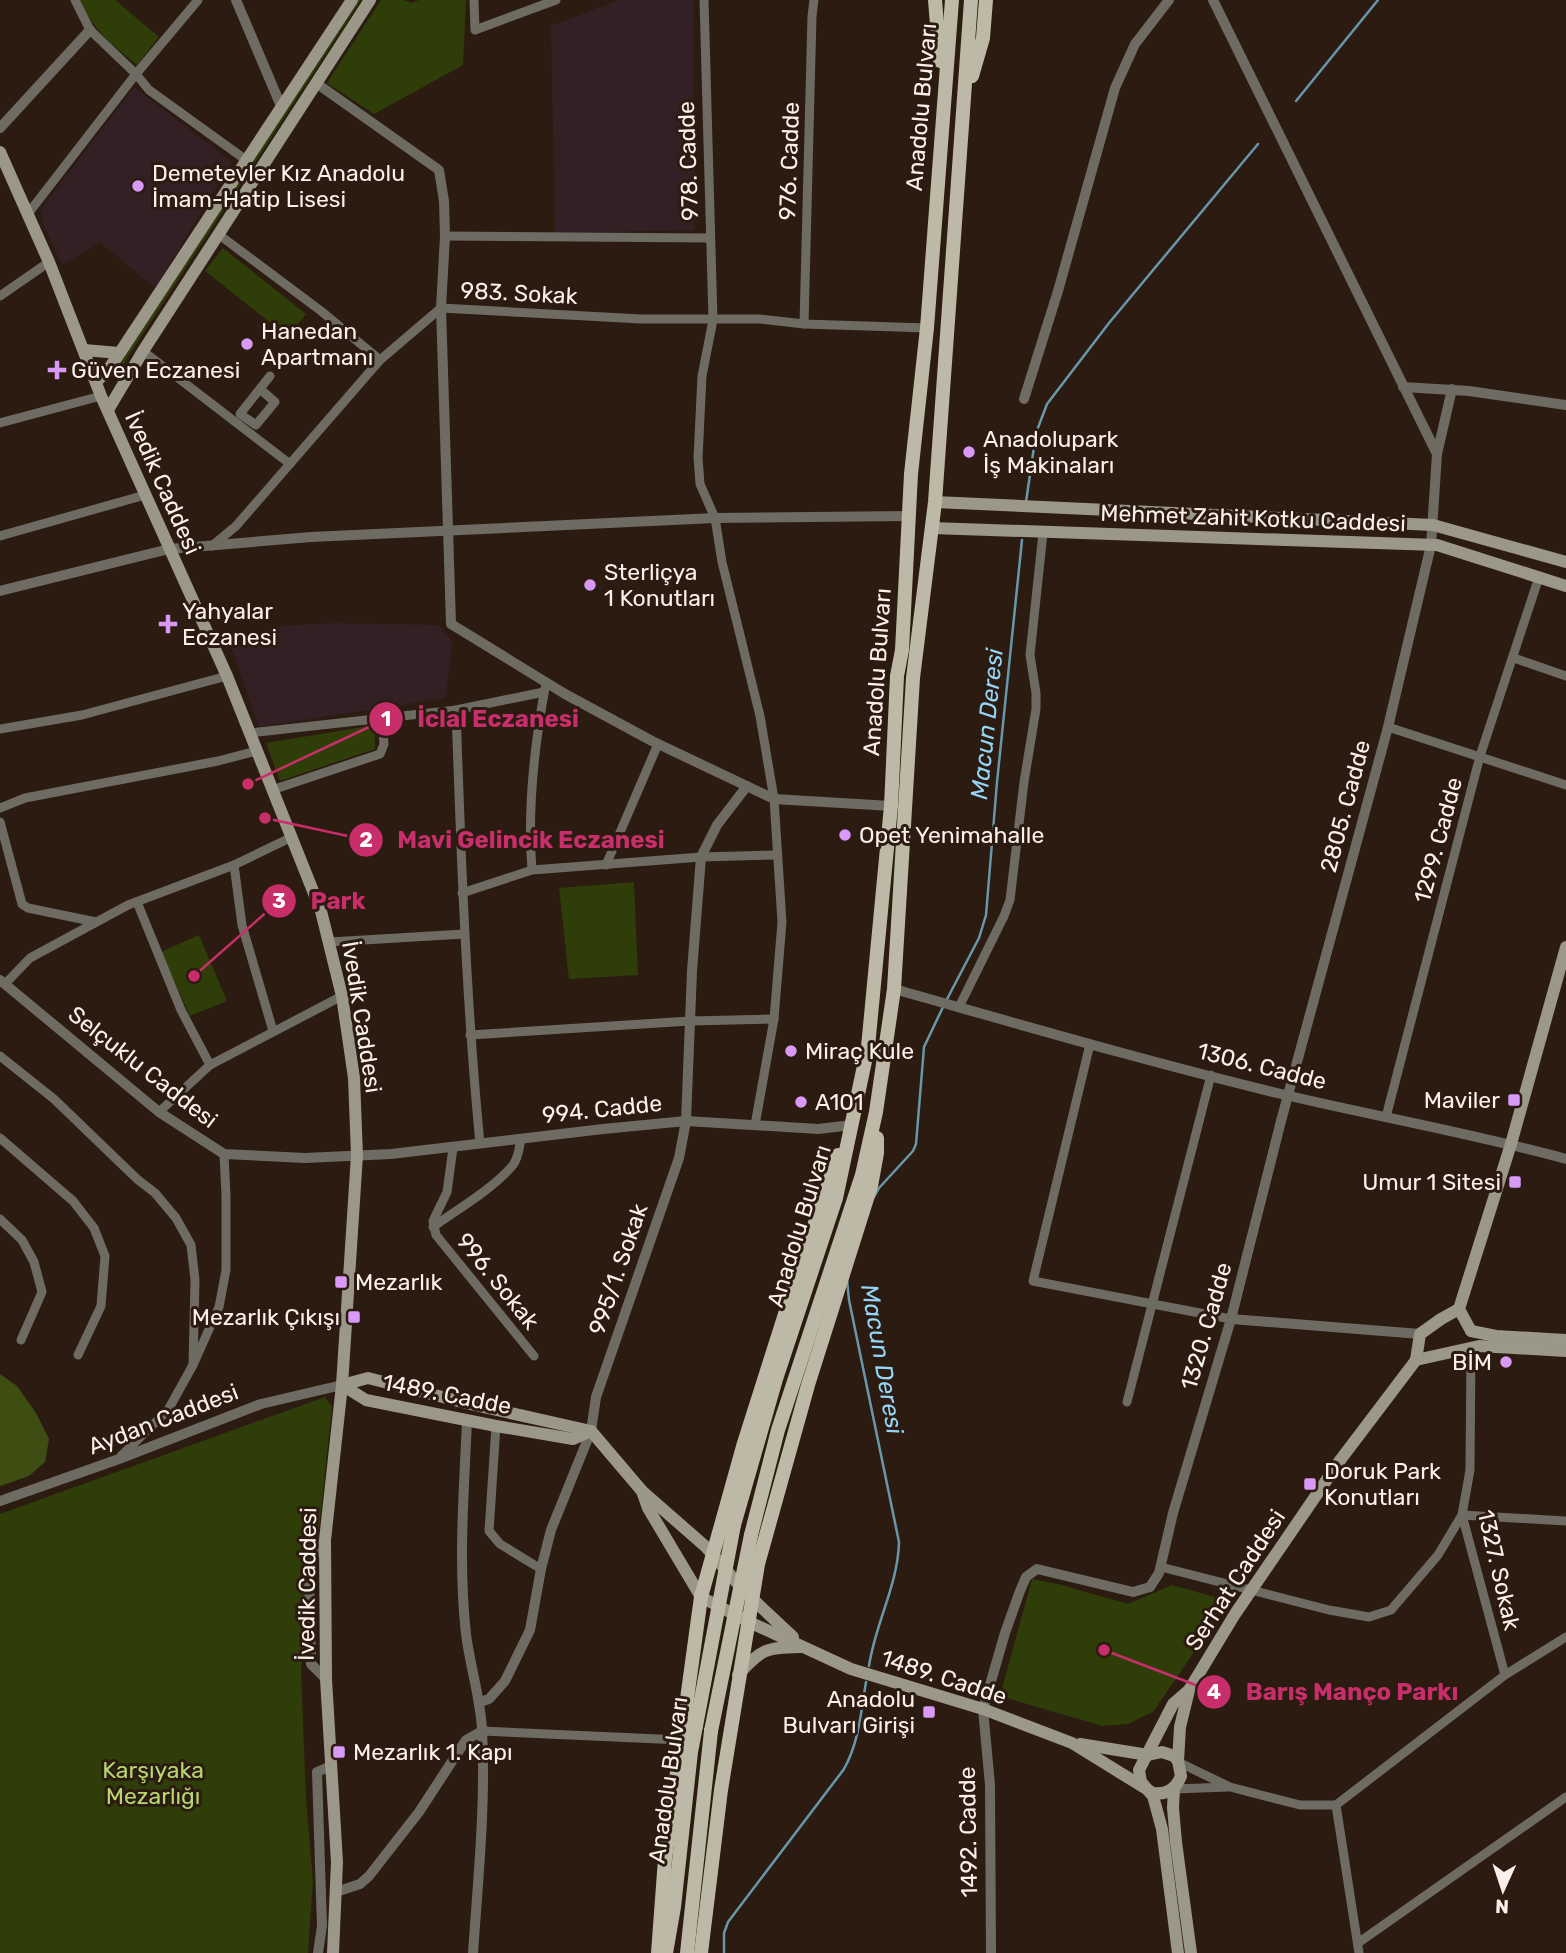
<svg xmlns="http://www.w3.org/2000/svg" width="1566" height="1953" viewBox="0 0 1566 1953" font-family="Rubik,sans-serif">
<style>
.education{fill:#332024}
.green{fill:#2f3d08}
.forest{fill:#3e4e13}
.lines{fill:none;stroke-linecap:round;stroke-linejoin:round}
.stream{stroke:#6997aa;stroke-width:2.5}
.minor{stroke:#6e6b62;stroke-width:9}
.tertiary{stroke:#6e6b62;stroke-width:10}
.secondary{stroke:#9b9789;stroke-width:12}
.primary{stroke:#beb9a6;stroke-width:14}
.primary-bridge{stroke:#beb9a6;stroke-width:14}
.poi-dot{fill:#d99af7;stroke:#2b1b11;stroke-width:2.5}
.labels{text-anchor:middle;stroke-width:6;stroke-linejoin:round;paint-order:stroke}
.street-label{font-size:23px;fill:#fcf1ea;stroke:#2b1b11}
.poi-label{font-size:23px;fill:#fcf1ea;stroke:#2b1b11;text-anchor:start}
.park-label{font-size:23px;fill:#b6d76f;stroke:#2b1b11}
.water-label{font-size:24px;font-style:italic;fill:#94d6f8;stroke:#2b1b11}
.leader{fill:none;stroke:#c82e69;stroke-width:2.5}
.callout-dot{fill:#c82e69;stroke:#2b1b11;stroke-width:2.5}
.mark-label{font-size:21px;text-anchor:middle;font-weight:bold;fill:#fff}
.callout-label{font-size:24px;text-anchor:middle;font-weight:bold;fill:#c82e69;stroke:#2b1b11;stroke-width:6;stroke-linejoin:round;paint-order:stroke}
</style>
<rect width="100%" height="100%" fill="#2b1b11"/>
<g class="education">
<polygon points="619,0 693,0 695,230 555,233 551,26"/>
<polygon points="134,87 232,162 155,288 100,242 62,265 43,223 41,209"/>
<polygon points="334,623 439,625 452,641 446,698 259,727 229,641 280,626"/>
</g>
<g class="green">
<path d="M 80,0 L 115,0 L 159,37 L 137,65 C 111,43 94,32 80,0 Z"/>
<polygon points="358,0 361,0 127,358 118,375 114,378 113,373"/>
<polygon points="381,0 404,0 411,3 419,0 466,0 463,65 374,114 327,83"/>
<polygon points="223,248 306,314 288,337 205,271"/>
<polygon points="375,725 375,749 280,781 266,743"/>
<polygon points="634,882 638,975 569,979 559,888"/>
<polygon points="199,935 227,1001 190,1016 161,952"/>
<polygon points="325,1397 332,1407 313,1586 301,1670 306,1799 313,1881 308,1953 0,1953 0,1514"/>
<polygon points="1032,1579 1058,1584 1128,1604 1172,1585 1229,1601 1153,1712 1128,1724 1102,1726 1000,1696"/>
</g>
<polygon class="forest" points="0,1374 17,1386 36,1413 49,1439 45,1462 29,1476 0,1486"/>
<g class="lines">
<g class="stream">
<polyline points="1296,101 1378,0"/>
<polyline points="1026,502 1036,433 1047,404 1109,323 1258,144"/>
<polyline points="946,1001 979,938 986,915 997,782 1022,540"/>
<polyline points="874,1197 879,1188 913,1151 916,1144 924,1047 943,1007"/>
<path d="M 847,1280 L 849,1300 L 899,1542 C 898,1585 875,1624 869,1666"/>
<path d="M 724,1953 L 724,1933 L 728,1922 L 844,1769 C 859,1742 861,1712 866,1682"/>
</g>
<g class="minor">
<polyline points="75,0 90,30 136,74 149,90 246,160"/>
<polyline points="474,0 475,30 556,0"/>
<polyline points="704,0 713,320 702,376 698,458 700,484 715,518 722,562 760,716 774,799 782,922 774,1019 755,1125"/>
<polyline points="27,215 136,74 198,0"/>
<polyline points="218,234 321,311 380,360"/>
<polyline points="445,236 710,238"/>
<polyline points="0,296 49,262"/>
<polyline points="804,324 812,16 814,0"/>
<polyline points="143,351 290,464"/>
<polyline points="260,389 275,402 256,425 240,414 270,376"/>
<polyline points="0,423 101,396"/>
<polyline points="0,536 145,495"/>
<polyline points="212,546 236,526 380,360 441,308 641,319 759,319 804,324 927,328"/>
<polyline points="1514,658 1566,676"/>
<path d="M 456,710 C 461,855 466,999 480,1144"/>
<polyline points="1388,727 1566,785"/>
<polyline points="0,729 82,715 227,676"/>
<polyline points="250,733 456,710 544,692"/>
<polyline points="272,790 380,754 384,744 382,718"/>
<polyline points="0,808 25,798 218,761 256,751"/>
<polyline points="0,822 22,904 28,908 96,922"/>
<polyline points="234,865 242,925 273,1031"/>
<polyline points="606,865 658,744"/>
<path d="M 532,870 C 527,809 534,748 545,688"/>
<polyline points="462,893 532,870 701,857 776,855"/>
<polyline points="137,902 181,1010 210,1065"/>
<polyline points="330,942 464,934"/>
<polyline points="5,984 30,958 128,905 234,865 290,838"/>
<polyline points="959,1007 1004,916 1010,900 1024,782 1036,709 1036,693 1030,655 1043,533"/>
<polyline points="470,1035 690,1021 774,1019"/>
<polyline points="1090,1044 1033,1281 1231,1319"/>
<polyline points="0,1056 54,1099 137,1179 155,1193 176,1218 191,1245 195,1280 193,1365"/>
<polyline points="159,1112 210,1065 342,996"/>
<polyline points="1386,1117 1480,756 1539,577"/>
<polyline points="0,1138 73,1201 94,1228 105,1256 101,1306 78,1355"/>
<polyline points="453,1148 447,1192 433,1221 436,1235 534,1356"/>
<polyline points="0,1219 22,1240 34,1262 42,1292 21,1340"/>
<path d="M 433,1227 C 458,1209 494,1188 513,1165 C 519,1157 519,1148 521,1139"/>
<polyline points="1471,1348 1470,1470 1462,1515 1505,1675"/>
<polyline points="1127,1402 1211,1075"/>
<polyline points="496,1426 489,1531 500,1544 541,1569"/>
<polyline points="121,1456 168,1410 193,1365 219,1307 226,1270 226,1196 224,1154"/>
<polyline points="1462,1515 1566,1521"/>
<polyline points="1161,1567 1329,1610 1369,1617 1391,1610 1438,1555 1462,1515"/>
<polyline points="482,1731 681,1740"/>
<polyline points="1178,1762 1230,1787 1300,1805 1336,1805 1505,1675 1566,1637"/>
<polyline points="1174,1789 1228,1787"/>
<polyline points="1336,1805 1359,1953"/>
<polyline points="1358,1943 1566,1797"/>
</g>
<g class="tertiary">
<polyline points="236,0 281,106"/>
<polyline points="316,83 439,170 444,201 445,236 441,308 451,624 565,694 652,741 774,799 891,806"/>
<polyline points="0,128 90,30"/>
<polyline points="1403,387 1469,391 1566,405"/>
<polyline points="1024,399 1058,291 1115,88 1135,44 1169,0"/>
<polyline points="1437,454 1452,389"/>
<polyline points="0,591 169,549 311,537 715,518 909,516"/>
<polyline points="0,980 159,1112 224,1154 305,1158 391,1154 603,1129 686,1121 818,1129 852,1125"/>
<path d="M 894,989 C 1022,1025 1149,1062 1277,1093 C 1373,1116 1471,1133 1566,1159"/>
<polyline points="1231,1319 1420,1334"/>
<path d="M 467,1420 C 464,1492 458,1563 466,1634 C 470,1666 480,1696 482,1729 C 486,1803 478,1879 473,1953"/>
<polyline points="0,1501 119,1459 261,1404 342,1385"/>
<polyline points="325,1540 310,1560 309,1572 311,1664 326,1679"/>
<polyline points="480,1702 489,1699 505,1681 530,1630 541,1569 551,1530 591,1431 596,1397 679,1158 686,1121 692,971 701,857 717,825 747,786"/>
<polyline points="336,1892 360,1884 369,1876 419,1812 466,1740 482,1731"/>
<polyline points="318,1953 322,1926 317,1772 331,1766"/>
<polyline points="991,1953 990,1785 983,1709 1005,1633 1020,1591 1026,1577 1037,1569 1133,1592 1150,1587 1159,1573 1173,1513 1231,1319 1281,1121 1388,727 1431,545 1437,454 1213,0"/>
</g>
<g class="secondary">
<polyline points="0,152 49,262 101,396 227,676 321,911 342,996 354,1078 357,1155 342,1385 325,1540 326,1679 337,1862 333,1953"/>
<polyline points="84,350 119,353"/>
<polyline points="96,382 108,370 123,348 352,0"/>
<polyline points="108,410 143,351 370,0"/>
<polyline points="935,502 1433,525 1566,562"/>
<polyline points="932,528 1437,545 1566,586"/>
<polyline points="1471,1331 1459,1309 1511,1144 1566,947"/>
<polyline points="1471,1331 1496,1336 1566,1340"/>
<polyline points="1416,1360 1479,1346 1566,1351"/>
<polyline points="342,1385 368,1378 470,1404 591,1431 642,1491 706,1547 745,1592 793,1637"/>
<polyline points="342,1385 366,1400 496,1426 573,1439 591,1431"/>
<path d="M 642,1491 L 648,1508 L 701,1597 L 747,1621 L 851,1669 L 983,1709 L 1072,1743 L 1153,1793 C 1167,1795 1176,1789 1181,1776 L 1178,1761 L 1180,1727 L 1189,1690 L 1235,1614 L 1341,1459 L 1416,1360 L 1420,1334 L 1441,1319 L 1459,1309"/>
<path d="M 738,1675 C 762,1648 766,1648 801,1647"/>
<polyline points="1080,1744 1148,1755 1162,1752 1174,1756 1178,1761"/>
<polyline points="1174,1789 1173,1808 1176,1842 1191,1953"/>
<polyline points="1178,1953 1162,1829 1153,1796 1141,1782 1139,1770 1173,1704 1189,1690"/>
</g>
<g class="primary">
<polyline points="935,0 940,61"/>
<polyline points="972,76 983,38 986,0"/>
<polyline points="734,1525 776,1379 836,1198 868,1047 891,806 897,676 902,650 911,474 927,328 952,0"/>
<polyline points="751,1535 778,1430 862,1175 876,1112 894,989 913,678 935,502 971,0"/>
<polyline points="658,1953 665,1859 701,1597 744,1443 798,1273 838,1155"/>
<polyline points="666,1953 674,1907 691,1752 696,1726"/>
<polyline points="687,1953 711,1731"/>
<polyline points="701,1953 721,1790 758,1564 808,1385 871,1186 877,1153 877,1138"/>
</g>
<g class="primary-bridge">
<polyline points="696,1726 734,1525"/>
<polyline points="711,1731 751,1535"/>
</g>
</g>
<g class="poi-dot">
<circle cx="138" cy="186" r="7"/>
<circle cx="247" cy="344" r="7"/>
<path d="M53.5 359.5h7v7h7v7h-7v7h-7v-7h-7v-7h7z"/>
<circle cx="969" cy="452" r="7"/>
<circle cx="590" cy="585" r="7"/>
<path d="M164.5 613.5h7v7h7v7h-7v7h-7v-7h-7v-7h7z"/>
<circle cx="845" cy="835" r="7"/>
<circle cx="791" cy="1051" r="7"/>
<rect x="1507" y="1093" width="14" height="14" rx="3.5"/>
<circle cx="801" cy="1102" r="7"/>
<rect x="1508" y="1175" width="14" height="14" rx="3.5"/>
<rect x="334" y="1275" width="14" height="14" rx="3.5"/>
<rect x="347" y="1310" width="14" height="14" rx="3.5"/>
<circle cx="1506" cy="1362" r="7"/>
<rect x="1303" y="1477" width="14" height="14" rx="3.5"/>
<rect x="922" y="1705" width="14" height="14" rx="3.5"/>
<rect x="332" y="1745" width="14" height="14" rx="3.5"/>
</g>
<g class="labels">
<g class="street-label">
<text transform="translate(921 107) rotate(-85)" y="8">Anadolu Bulvarı</text>
<text transform="translate(688 161) rotate(-92)" y="8">978. Cadde</text>
<text transform="translate(789 161) rotate(-88)" y="8">976. Cadde</text>
<text transform="translate(519 293) rotate(3)" y="8">983. Sokak</text>
<text transform="translate(163 483) rotate(66)" y="8">İvedik Caddesi</text>
<text transform="translate(1253 518) rotate(2)" y="8">Mehmet Zahit Kotku Caddesi</text>
<text transform="translate(877 672) rotate(-86)" y="8">Anadolu Bulvarı</text>
<text transform="translate(1345 806) rotate(-75)" y="8">2805. Cadde</text>
<text transform="translate(1438 840) rotate(-75)" y="8">1299. Cadde</text>
<text transform="translate(362 1017) rotate(81)" y="8">İvedik Caddesi</text>
<text transform="translate(1262 1066) rotate(14)" y="8">1306. Cadde</text>
<text transform="translate(143 1067) rotate(38)" y="8">Selçuklu Caddesi</text>
<text transform="translate(602 1109) rotate(-6)" y="8">994. Cadde</text>
<text transform="translate(799 1226) rotate(-73)" y="8">Anadolu Bulvarı</text>
<text transform="translate(618 1269) rotate(-71)" y="8">995/1. Sokak</text>
<text transform="translate(498 1281) rotate(51)" y="8">996. Sokak</text>
<text transform="translate(1206 1326) rotate(-74)" y="8">1320. Cadde</text>
<text transform="translate(447 1394) rotate(11)" y="8">1489. Cadde</text>
<text transform="translate(163 1419) rotate(-21)" y="8">Aydan Caddesi</text>
<text transform="translate(1499 1570) rotate(77)" y="8">1327. Sokak</text>
<text transform="translate(1235 1580) rotate(-57)" y="8">Serhat Caddesi</text>
<text transform="translate(307 1584) rotate(-89)" y="8">İvedik Caddesi</text>
<text transform="translate(944 1677) rotate(18)" y="8">1489. Cadde</text>
<text transform="translate(668 1780) rotate(-82)" y="8">Anadolu Bulvarı</text>
<text transform="translate(968 1832) rotate(-91)" y="8">1492. Cadde</text>
</g>
<g class="poi-label">
<text x="152" y="181">Demetevler Kız Anadolu<tspan x="152" dy="26">İmam-Hatip Lisesi</tspan></text>
<text x="261" y="339">Hanedan<tspan x="261" dy="26">Apartmanı</tspan></text>
<text x="71" y="378">Güven Eczanesi</text>
<text x="983" y="447">Anadolupark<tspan x="983" dy="26">İş Makinaları</tspan></text>
<text x="604" y="580">Sterliçya<tspan x="604" dy="26">1 Konutları</tspan></text>
<text x="182" y="619">Yahyalar<tspan x="182" dy="26">Eczanesi</tspan></text>
<text x="859" y="843">Opet Yenimahalle</text>
<text x="805" y="1059">Miraç Kule</text>
<text x="1500" y="1108" text-anchor="end">Maviler</text>
<text x="815" y="1110">A101</text>
<text x="1501" y="1190" text-anchor="end">Umur 1 Sitesi</text>
<text x="355" y="1290">Mezarlık</text>
<text x="340" y="1325" text-anchor="end">Mezarlık Çıkışı</text>
<text x="1492" y="1370" text-anchor="end">BİM</text>
<text x="1324" y="1479">Doruk Park<tspan x="1324" dy="26">Konutları</tspan></text>
<text x="915" y="1707" text-anchor="end">Anadolu<tspan x="915" dy="26">Bulvarı Girişi</tspan></text>
<text x="353" y="1760">Mezarlık 1. Kapı</text>
</g>
<g class="park-label">
<text x="153" y="1778">Karşıyaka<tspan x="153" dy="26">Mezarlığı</tspan></text>
</g>
<g class="water-label">
<text transform="translate(987 724) rotate(-84)" y="8">Macun Deresi</text>
<text transform="translate(882 1359) rotate(80)" y="8">Macun Deresi</text>
</g>
</g>
<path class="leader" d="M248 784L386 719M265 818L366 840M194 976L279 901M1104 1650L1214 1692"/>
<g class="callout-dot">
<circle cx="248" cy="784" r="7"/>
<circle cx="265" cy="818" r="7"/>
<circle cx="194" cy="976" r="7"/>
<circle cx="1104" cy="1650" r="7"/>
<circle cx="386" cy="719" r="18"/>
<circle cx="366" cy="840" r="18"/>
<circle cx="279" cy="901" r="18"/>
<circle cx="1214" cy="1692" r="18"/>
</g>
<g class="mark-label">
<text x="386" y="726">1</text>
<text x="366" y="847">2</text>
<text x="279" y="908">3</text>
<text x="1214" y="1699">4</text>
</g>
<g class="callout-label">
<text x="498" y="727">İclal Eczanesi</text>
<text x="531" y="848">Mavi Gelincik Eczanesi</text>
<text x="338" y="909">Park</text>
<text x="1352" y="1700">Barış Manço Parkı</text>
</g>
<g transform="translate(1503 1890) rotate(183)" stroke="#2b1b11" stroke-width="5" paint-order="stroke">
<path d="M0-5L12 26L0 18L-12 26Z" fill="#fcf1ea"/>
<text y="-10" font-size="19" font-weight="bold" text-anchor="middle" fill="#fcf1ea">N</text>
</g>
</svg>
